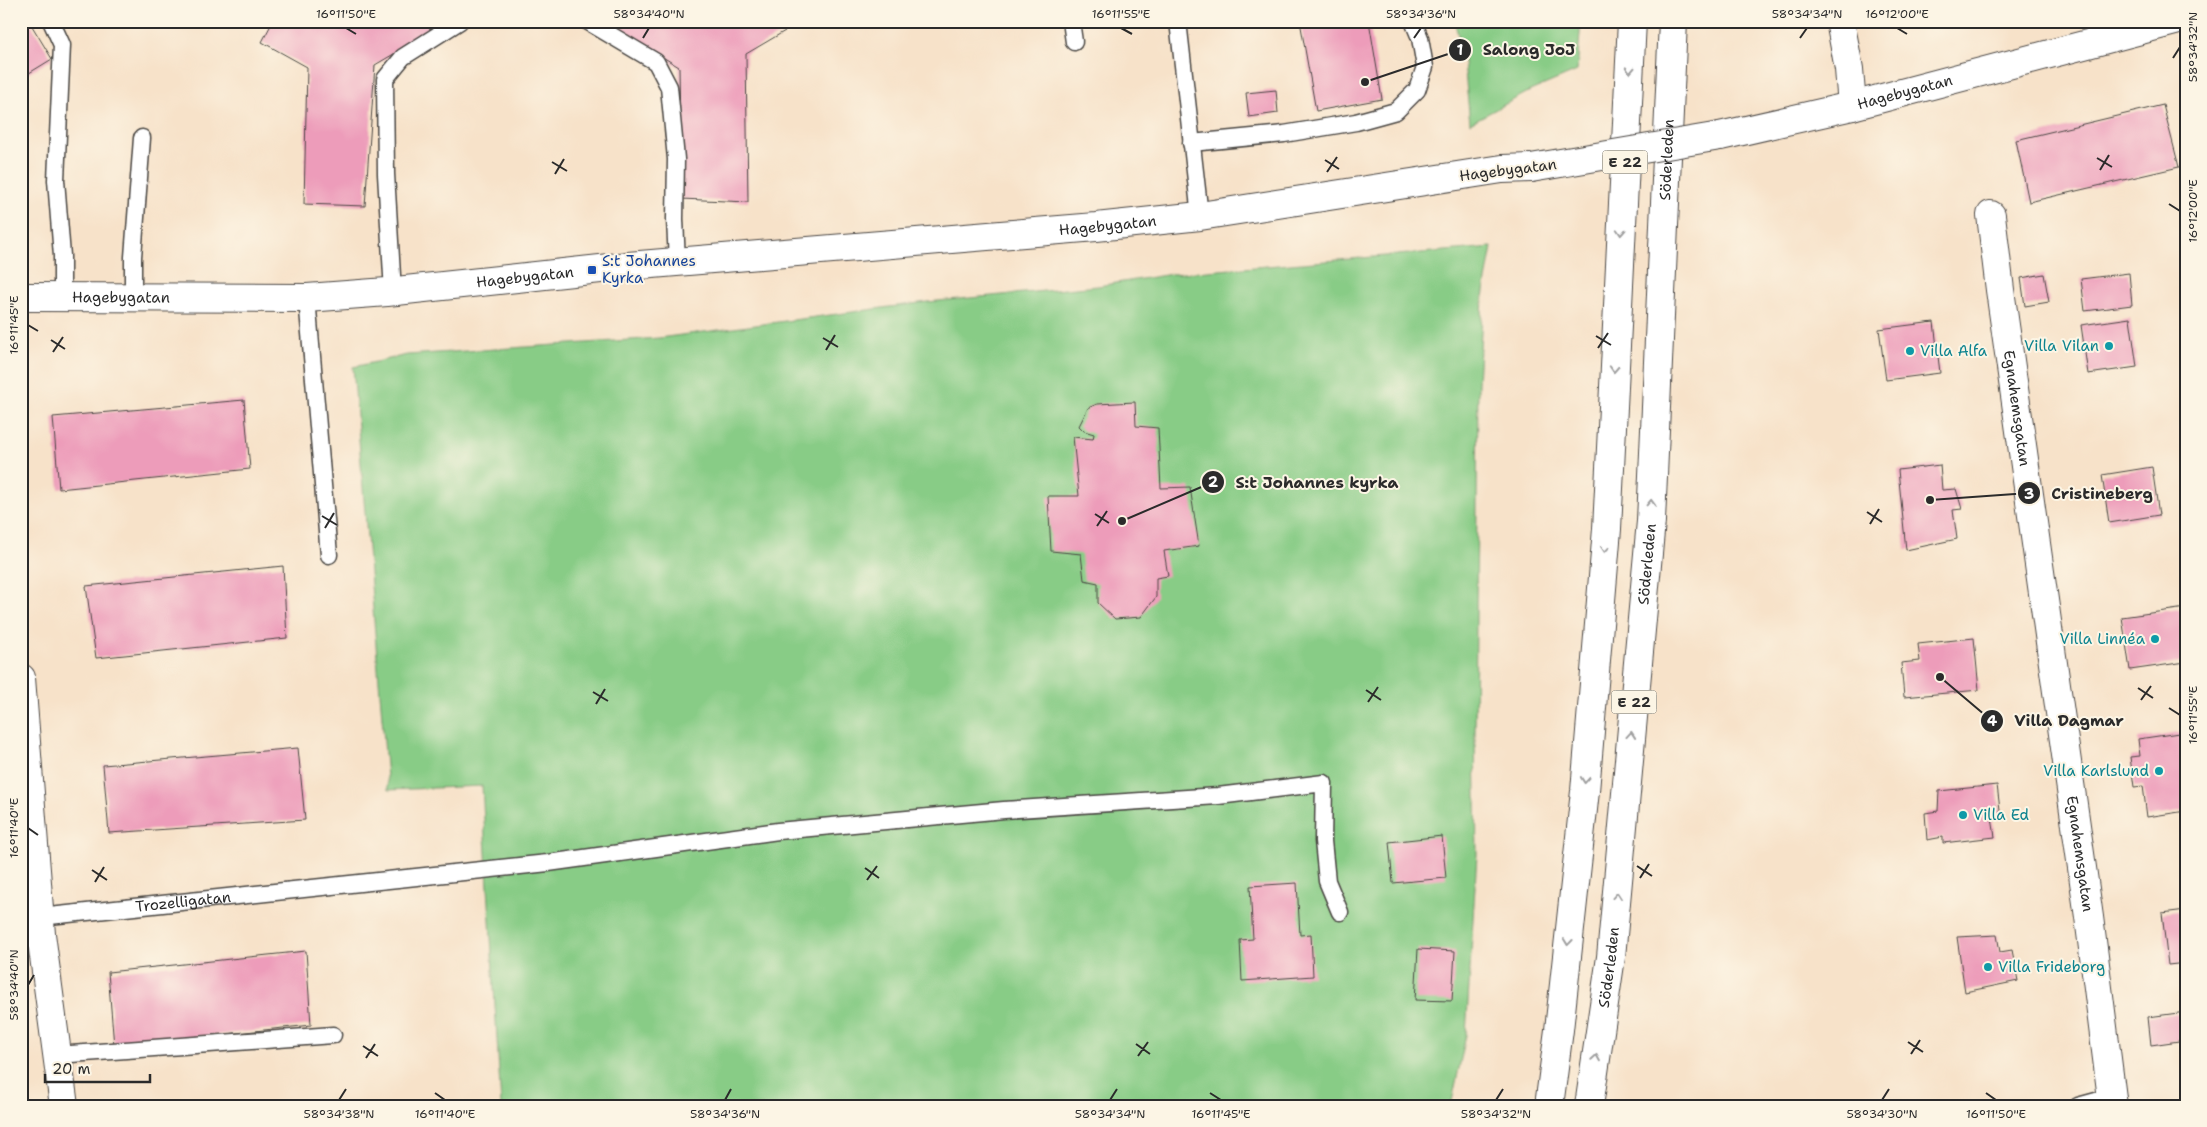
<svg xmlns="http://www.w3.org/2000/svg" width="2207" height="1127" viewBox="0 0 2207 1127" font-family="'Shantell Sans',sans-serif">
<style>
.green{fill:#88cc86;stroke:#5a7c58}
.building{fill:#ed9cba}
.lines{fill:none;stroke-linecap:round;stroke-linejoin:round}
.lane-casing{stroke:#4a4643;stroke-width:19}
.street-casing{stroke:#4a4643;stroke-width:30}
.secondary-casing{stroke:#4a4643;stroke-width:30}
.highway-casing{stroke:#4a4643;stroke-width:30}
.lane{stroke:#fff;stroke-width:16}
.street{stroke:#fff;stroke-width:28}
.secondary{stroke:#fff;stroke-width:28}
.highway{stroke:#fff;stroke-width:28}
.secondary-bridge-casing{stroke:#4a4643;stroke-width:30;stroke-linecap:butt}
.secondary-bridge{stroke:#fff;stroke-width:28}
.oneway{stroke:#a0a0a0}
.ticks{fill:none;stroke:#2b2b2b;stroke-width:2}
.transit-dot{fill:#1a4fb4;stroke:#fcf5e5;stroke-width:2}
.culture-dot{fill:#0f9aa8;stroke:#fcf5e5;stroke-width:2}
.labels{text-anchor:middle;stroke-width:4;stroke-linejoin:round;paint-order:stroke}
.shield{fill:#fcf5e5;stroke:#6a6863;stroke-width:1}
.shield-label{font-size:14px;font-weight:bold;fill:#2b2b2b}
.street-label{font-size:15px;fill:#2b2b2b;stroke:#fcf5e5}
.transit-label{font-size:15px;fill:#164399;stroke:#fcf5e5;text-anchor:start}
.culture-label{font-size:15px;fill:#0d838f;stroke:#fcf5e5;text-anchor:end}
.leader{fill:none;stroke:#2b2b2b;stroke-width:2}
.callout-dot{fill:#2b2b2b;stroke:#fcf5e5;stroke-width:2}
.mark-label{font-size:15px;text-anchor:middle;font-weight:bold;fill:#fff}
.callout-label{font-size:16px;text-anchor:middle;font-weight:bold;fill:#2b2b2b;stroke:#fcf5e5;stroke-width:4;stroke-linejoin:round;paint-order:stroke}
.neatline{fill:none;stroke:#2b2b2b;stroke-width:2}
.ticks-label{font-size:12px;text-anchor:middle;fill:#2b2b2b}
</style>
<rect width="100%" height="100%" fill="#fcf5e5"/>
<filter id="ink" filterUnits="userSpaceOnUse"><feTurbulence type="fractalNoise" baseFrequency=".02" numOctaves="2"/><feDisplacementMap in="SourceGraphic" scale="10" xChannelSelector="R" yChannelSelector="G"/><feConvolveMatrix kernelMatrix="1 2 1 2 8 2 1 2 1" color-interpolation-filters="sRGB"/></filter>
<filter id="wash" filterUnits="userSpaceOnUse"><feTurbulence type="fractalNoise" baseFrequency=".0096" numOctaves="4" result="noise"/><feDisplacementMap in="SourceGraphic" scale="20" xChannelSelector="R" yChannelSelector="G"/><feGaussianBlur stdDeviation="1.12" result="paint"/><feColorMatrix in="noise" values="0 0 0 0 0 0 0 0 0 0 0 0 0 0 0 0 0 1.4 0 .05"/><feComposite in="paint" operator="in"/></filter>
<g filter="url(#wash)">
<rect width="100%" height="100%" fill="#f7e2c9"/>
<g class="green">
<polygon points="1454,21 1581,21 1577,71 1530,91 1470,123 1463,52"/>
<polygon points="1492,247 1483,297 1478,383 1475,738 1477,854 1466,1035 1451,1106 501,1106 482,786 388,790 353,367 407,355 659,338 927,302 1098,286 1172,274"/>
</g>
<g id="blocks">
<g class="building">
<polygon points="21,21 29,21 52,59 21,78"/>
<polygon points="273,21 450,21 375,65 365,206 304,204 307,67 262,42"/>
<polygon points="604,21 778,21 785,31 746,54 748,202 681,199 679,67"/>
<polygon points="1300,21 1369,21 1382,99 1316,111"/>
<polygon points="1276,90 1278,113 1249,117 1246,93"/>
<polygon points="2163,105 2179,167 2029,202 2016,140"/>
<polygon points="2129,273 2132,305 2085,311 2081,279"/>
<polygon points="2044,274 2049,302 2025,306 2021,278"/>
<polygon points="2130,318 2137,367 2088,374 2081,325"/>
<polygon points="1934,322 1940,373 1886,380 1879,329"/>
<polygon points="244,400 250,469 59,489 53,417"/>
<polygon points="1135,402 1136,426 1158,428 1161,488 1190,487 1199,546 1164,551 1168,576 1156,578 1156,597 1141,617 1115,619 1098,603 1098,583 1084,580 1081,554 1051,551 1048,496 1079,496 1073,437 1093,439 1094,434 1084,431 1079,426 1088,408 1097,404"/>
<polygon points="1940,465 1942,490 1956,489 1962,509 1953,510 1957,539 1906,550 1898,470"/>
<polygon points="2152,467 2159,515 2109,523 2102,475"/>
<polygon points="283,566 287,638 96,658 86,586"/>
<polygon points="2186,608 2186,662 2130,670 2122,617"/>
<polygon points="1974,638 1979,690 1904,697 1901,663 1920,661 1918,644"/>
<polygon points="2186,732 2186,811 2147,817 2143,786 2134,787 2130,757 2140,756 2138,739"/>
<polygon points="298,748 305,820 109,833 103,765"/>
<polygon points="1997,785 2001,818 1992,818 1995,837 1943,843 1943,837 1927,840 1925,813 1938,811 1939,791"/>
<polygon points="1442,836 1446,878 1393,883 1389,842"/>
<polygon points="1297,883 1300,935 1311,934 1313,976 1242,981 1240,940 1253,939 1250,886"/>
<polygon points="2186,910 2186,963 2168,965 2162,913"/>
<polygon points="1997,935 2000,952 2012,950 2018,981 1965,992 1957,937"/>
<polygon points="1418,949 1455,951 1452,1001 1415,1000"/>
<polygon points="306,951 311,1025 114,1046 108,972"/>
<polygon points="2186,1012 2186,1040 2151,1045 2148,1017"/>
</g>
</g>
</g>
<g filter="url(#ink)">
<use href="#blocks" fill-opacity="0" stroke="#4a4643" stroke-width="1"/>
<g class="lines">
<g class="lane-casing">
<g id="lane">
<polyline points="51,21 62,45 56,180 62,256 62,297"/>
<polyline points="587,21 656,62 669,87 676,159 675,219 677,262"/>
<polyline points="1071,21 1074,42"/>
<polyline points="1178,21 1200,216"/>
<polyline points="1191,143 1284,134 1356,122 1396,111 1417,90 1425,67 1420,38 1413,21"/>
<polyline points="393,292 386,174 385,79 403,57 460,21"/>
<polyline points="133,297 133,257 142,138"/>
<polyline points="307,298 329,555"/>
<path id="s1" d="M 40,917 L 548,863 L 778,831 L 1004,810 L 1218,796 L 1324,783 L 1323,841 L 1327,881 L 1340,912"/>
<polyline points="57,1055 333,1035"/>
<polyline points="2078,1106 2111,1097"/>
</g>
</g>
<g class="street-casing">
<g id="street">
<polyline points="1840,21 1849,69 1852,106"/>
<path id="s2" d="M 1991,215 L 2000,290 L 2089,917 L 2113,1106"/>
<polyline points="21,678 41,934 64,1106"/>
</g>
</g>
<g class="secondary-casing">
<g id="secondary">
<path id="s3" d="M 1720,136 L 1852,106 L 2175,21"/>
<path id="s4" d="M 21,297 L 307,298 L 387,292 L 628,266 L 1096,227 L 1200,216 L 1502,169 L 1531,168"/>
</g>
</g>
<g class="highway-casing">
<g id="highway">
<polyline points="1549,1106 1559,1030 1585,791 1607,529 1632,21"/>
<path id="s5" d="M 1589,1106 L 1611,957 L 1651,521 L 1673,21"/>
</g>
</g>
<use href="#lane" class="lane"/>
<use href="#street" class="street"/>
<use href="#secondary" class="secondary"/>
<use href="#highway" class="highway"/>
<g class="secondary-bridge-casing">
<polyline id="secondary-bridge" points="1531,168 1720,136"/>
</g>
<use href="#secondary-bridge" class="secondary-bridge"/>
</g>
<defs><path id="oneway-chevron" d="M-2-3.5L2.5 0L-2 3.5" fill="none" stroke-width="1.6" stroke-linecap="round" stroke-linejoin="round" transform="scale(1.25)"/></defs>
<g class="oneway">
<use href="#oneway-chevron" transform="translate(1630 70) rotate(93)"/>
<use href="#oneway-chevron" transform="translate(1621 232) rotate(93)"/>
<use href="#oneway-chevron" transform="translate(1614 369) rotate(93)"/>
<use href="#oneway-chevron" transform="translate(1651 503) rotate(-88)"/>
<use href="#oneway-chevron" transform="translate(1605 549) rotate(95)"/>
<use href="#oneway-chevron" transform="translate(1631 735) rotate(-85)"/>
<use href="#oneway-chevron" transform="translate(1585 780) rotate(95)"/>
<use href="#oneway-chevron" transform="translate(1617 896) rotate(-85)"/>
<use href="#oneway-chevron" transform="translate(1568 942) rotate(96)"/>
<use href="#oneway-chevron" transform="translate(1596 1058) rotate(-81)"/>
</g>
</g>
<path class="ticks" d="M 346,28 L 356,34M 1121,28 L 1132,34M 1897,28 L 1907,34M 643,38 L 649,28M 1414,38 L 1421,28M 1800,38 L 1807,28M 2173,58 L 2180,47M 2097,158 L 2112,167M 1325,160 L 1339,169M 552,162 L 567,171M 2100,170 L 2109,155M 1327,172 L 1337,157M 555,174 L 564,159M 2169,204 L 2180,211M 28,325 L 38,331M 1596,336 L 1611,345M 823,338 L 838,347M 51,340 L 65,349M 1598,348 L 1608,333M 826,350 L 835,335M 53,352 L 63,337M 1867,512 L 1882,522M 1095,514 L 1109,523M 322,516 L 337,525M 1870,524 L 1879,509M 1097,526 L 1107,511M 325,528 L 334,513M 2138,688 L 2153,698M 1366,690 L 1381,700M 593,692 L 608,701M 2141,700 L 2151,686M 1368,702 L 1378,687M 596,704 L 605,689M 2169,708 L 2180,715M 28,828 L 38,835M 1637,866 L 1652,876M 865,868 L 879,878M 92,870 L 107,880M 1640,878 L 1649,864M 867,880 L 877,866M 95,882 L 104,867M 28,985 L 34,975M 1908,1042 L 1923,1052M 1136,1044 L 1150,1054M 363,1046 L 378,1056M 1911,1054 L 1920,1040M 1138,1056 L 1148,1042M 366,1058 L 375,1044M 435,1093 L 445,1100M 1210,1093 L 1221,1100M 1986,1093 L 1996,1100M 339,1100 L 346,1089M 725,1100 L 731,1089M 1110,1100 L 1117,1089M 1496,1100 L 1503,1089M 1882,1100 L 1889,1089"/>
<rect class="transit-dot" x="587" y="265" width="10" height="10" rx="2.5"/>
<g class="culture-dot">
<circle cx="2109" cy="346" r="5"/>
<circle cx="1910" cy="351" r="5"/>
<circle cx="2155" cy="639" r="5"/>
<circle cx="2159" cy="771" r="5"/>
<circle cx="1963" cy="815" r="5"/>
<circle cx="1988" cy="967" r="5"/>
</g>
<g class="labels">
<g class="shield">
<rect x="1602.5" y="150.5" width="45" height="23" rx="4"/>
<rect x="1611.5" y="690.5" width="45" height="23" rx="4"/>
</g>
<g class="shield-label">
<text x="1625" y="167">E 22</text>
<text x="1634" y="707">E 22</text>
</g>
<g class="street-label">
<text dy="5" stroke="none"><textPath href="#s3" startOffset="190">Hagebygatan</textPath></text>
<text dy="5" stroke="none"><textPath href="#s5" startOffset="950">Söderleden</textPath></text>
<text transform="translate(1508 170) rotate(-7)" y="5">Hagebygatan</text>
<text dy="5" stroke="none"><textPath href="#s4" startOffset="1090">Hagebygatan</textPath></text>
<text dy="5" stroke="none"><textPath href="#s4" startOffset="505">Hagebygatan</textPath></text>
<text dy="5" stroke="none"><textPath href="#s4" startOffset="100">Hagebygatan</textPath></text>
<text dy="5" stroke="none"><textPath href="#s2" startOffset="195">Egnahemsgatan</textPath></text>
<text dy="5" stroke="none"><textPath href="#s5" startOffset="545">Söderleden</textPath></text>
<text dy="5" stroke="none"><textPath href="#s2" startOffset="645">Egnahemsgatan</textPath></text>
<text dy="5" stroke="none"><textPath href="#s1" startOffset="144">Trozelligatan</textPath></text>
<text dy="5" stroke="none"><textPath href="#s5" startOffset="140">Söderleden</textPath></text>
</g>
<g class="transit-label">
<text x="602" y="266">S:t Johannes<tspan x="602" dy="17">Kyrka</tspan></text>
</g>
<g class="culture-label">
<text x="2099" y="351">Villa Vilan</text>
<text x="1920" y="356" text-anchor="start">Villa Alfa</text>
<text x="2145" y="644">Villa Linnéa</text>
<text x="2149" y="776">Villa Karlslund</text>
<text x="1973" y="820" text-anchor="start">Villa Ed</text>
<text x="1998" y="972" text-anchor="start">Villa Frideborg</text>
</g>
</g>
<path class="leader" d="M1365 82L1460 50M1122 521L1213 482M1930 500L2029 493M1940 677L1992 721"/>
<g class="callout-dot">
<circle cx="1365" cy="82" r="5"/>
<circle cx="1122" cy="521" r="5"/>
<circle cx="1930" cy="500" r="5"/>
<circle cx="1940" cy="677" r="5"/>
<circle cx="1460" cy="50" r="12"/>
<circle cx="1213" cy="482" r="12"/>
<circle cx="2029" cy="493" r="12"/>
<circle cx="1992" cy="721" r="12"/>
</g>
<g class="mark-label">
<text x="1460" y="55">1</text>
<text x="1213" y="487">2</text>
<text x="2029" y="499">3</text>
<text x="1992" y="726">4</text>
</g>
<g class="callout-label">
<text x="1529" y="55">Salong JoJ</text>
<text x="1317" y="488">S:t Johannes kyrka</text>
<text x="2102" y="499">Cristineberg</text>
<text x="2069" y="726">Villa Dagmar</text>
</g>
<rect width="2207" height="1127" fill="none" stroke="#fcf5e5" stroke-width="55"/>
<path d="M45 1074v8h105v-8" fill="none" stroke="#2b2b2b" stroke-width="2.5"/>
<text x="52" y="1074" font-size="15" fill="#2b2b2b" stroke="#fcf5e5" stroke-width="4" paint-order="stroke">20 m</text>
<rect x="28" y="28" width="2152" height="1072" class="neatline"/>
<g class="ticks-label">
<text x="346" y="18">16°11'50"E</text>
<text x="649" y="18">58°34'40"N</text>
<text x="1121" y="18">16°11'55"E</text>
<text x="1421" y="18">58°34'36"N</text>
<text x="1807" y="18">58°34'34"N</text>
<text x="1897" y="18">16°12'00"E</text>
<text transform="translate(2193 47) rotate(-90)" y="4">58°34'32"N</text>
<text transform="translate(2193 211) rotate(-90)" y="4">16°12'00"E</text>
<text transform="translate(14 325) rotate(-90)" y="4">16°11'45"E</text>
<text transform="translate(2193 715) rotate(-90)" y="4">16°11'55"E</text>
<text transform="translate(14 828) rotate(-90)" y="4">16°11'40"E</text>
<text transform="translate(14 985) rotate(-90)" y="4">58°34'40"N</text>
<text x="339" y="1118">58°34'38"N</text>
<text x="445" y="1118">16°11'40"E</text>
<text x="725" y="1118">58°34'36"N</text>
<text x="1110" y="1118">58°34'34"N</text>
<text x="1221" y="1118">16°11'45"E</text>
<text x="1496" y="1118">58°34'32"N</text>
<text x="1882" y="1118">58°34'30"N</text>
<text x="1996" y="1118">16°11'50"E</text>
</g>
</svg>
